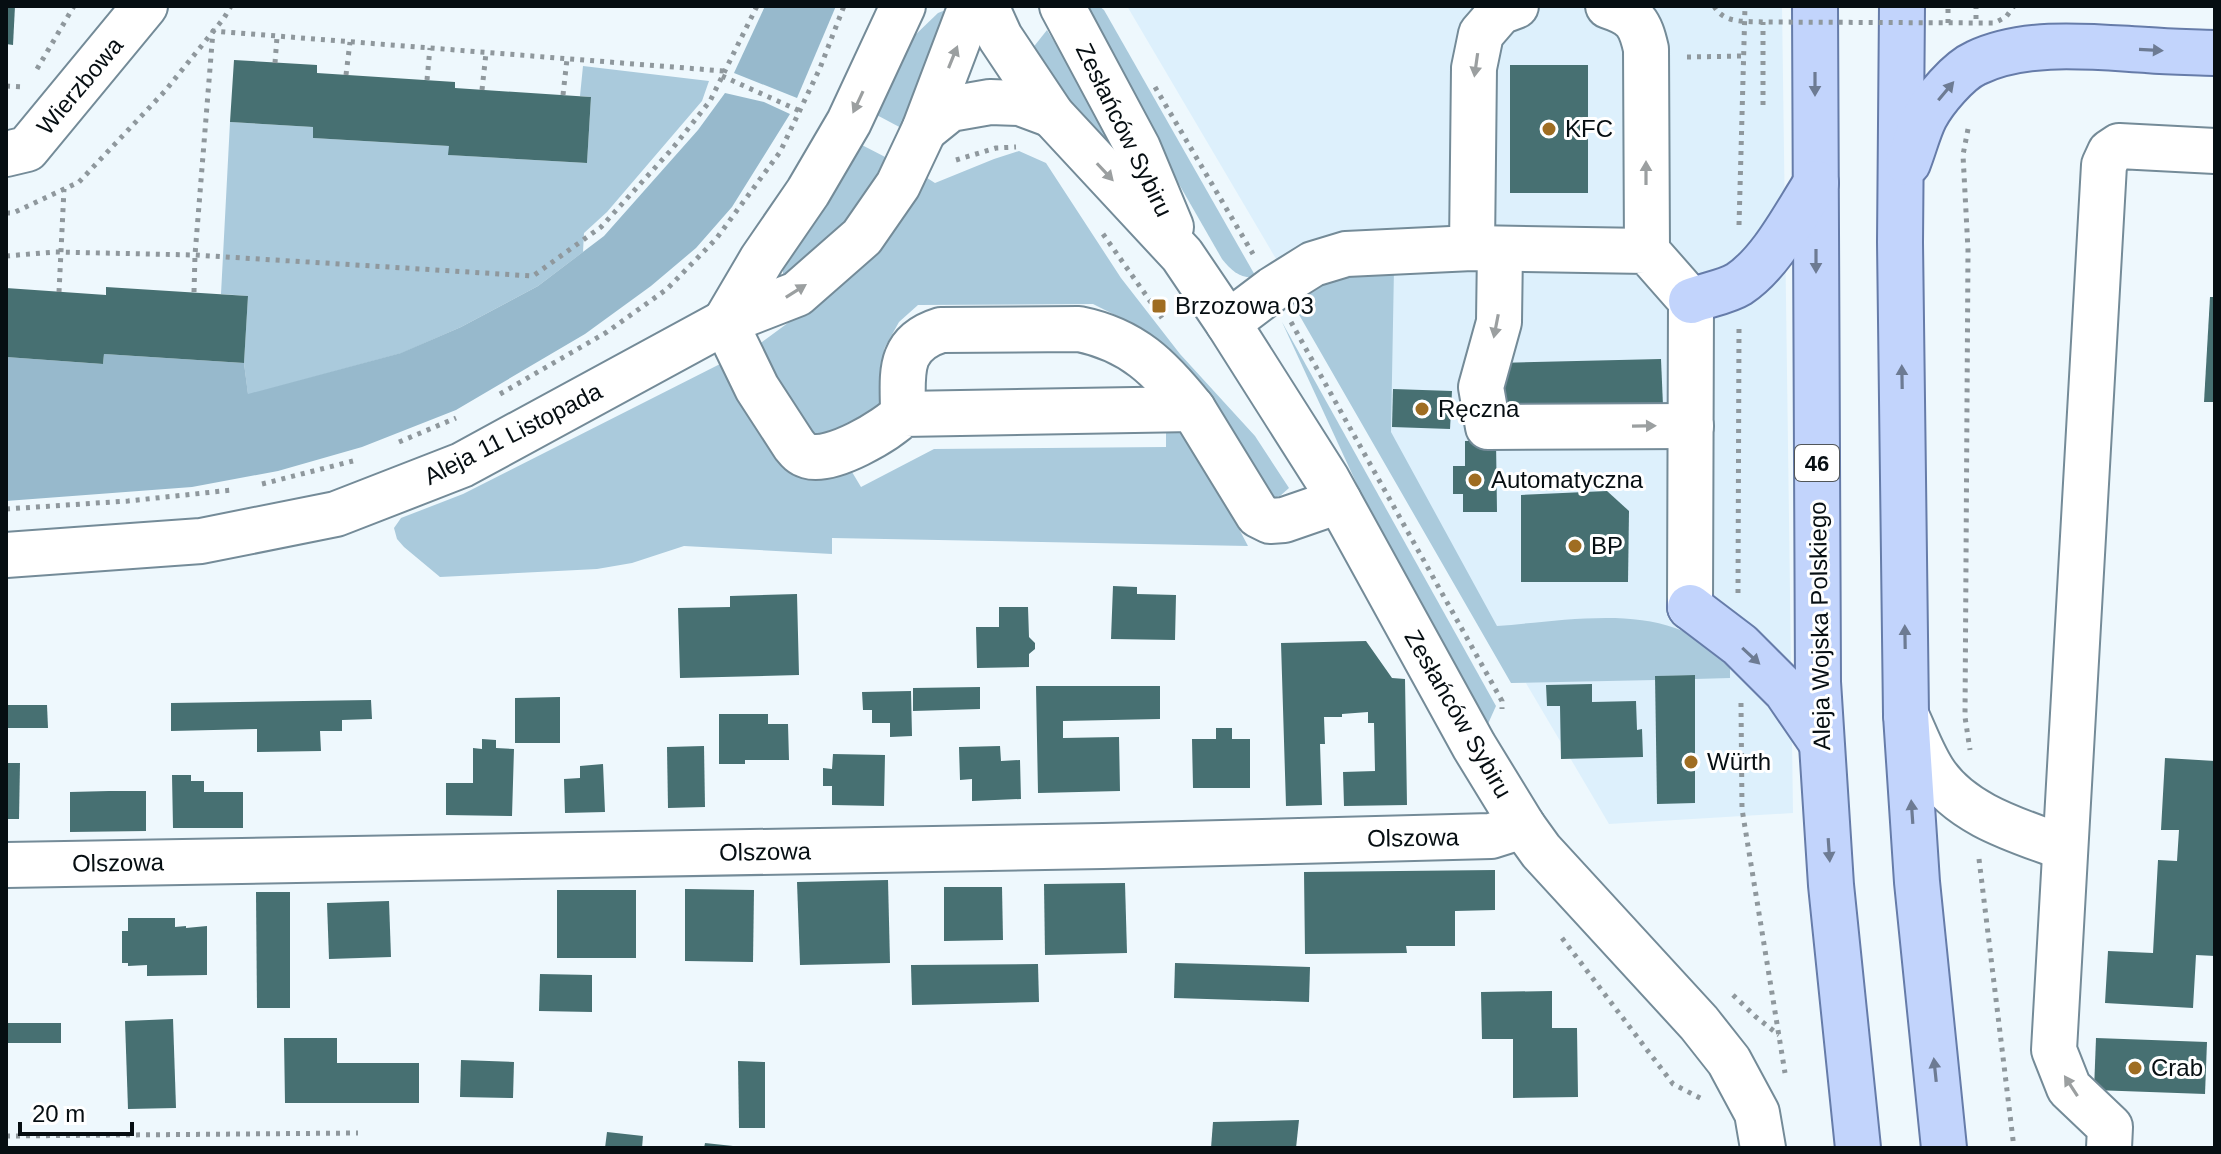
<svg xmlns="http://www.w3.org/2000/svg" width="2221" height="1154" viewBox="0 0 2221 1154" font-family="Helvetica,sans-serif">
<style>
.built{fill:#ddf0fc}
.green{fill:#aacadc}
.forest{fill:#97b9cc}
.building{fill:#477072}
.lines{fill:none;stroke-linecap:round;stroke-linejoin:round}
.minor-casing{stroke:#748b98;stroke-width:48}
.major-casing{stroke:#667ca9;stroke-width:48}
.path{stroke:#8f989d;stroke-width:5;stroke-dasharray:4 6;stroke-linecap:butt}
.minor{stroke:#fff;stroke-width:44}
.major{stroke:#c2d4fc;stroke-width:44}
.path-bridge{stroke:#8f989d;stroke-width:5;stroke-dasharray:4 6;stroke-linecap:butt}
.oneway{fill:#6d7b93}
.oneway2{fill:#9b9fa0}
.poi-dot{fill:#9f6d22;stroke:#fff;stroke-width:3}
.labels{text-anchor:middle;stroke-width:6;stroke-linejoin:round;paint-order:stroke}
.shield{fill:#fff;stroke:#515659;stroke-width:2}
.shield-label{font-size:22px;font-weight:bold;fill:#060e12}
.street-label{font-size:24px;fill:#060e12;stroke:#fff}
.poi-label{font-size:24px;fill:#060e12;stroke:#fff;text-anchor:start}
</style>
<rect width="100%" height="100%" fill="#eef8fd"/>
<polygon class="built" points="1127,6 1782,6 1793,813 1609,824"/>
<g class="green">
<path d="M 1084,6 L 1099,6 L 1104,10 L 1256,277 C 1240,279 1232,271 1222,259 L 1079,10 Z"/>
<polygon points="943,11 948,13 905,130 873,113 911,39 938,13"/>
<polygon points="1047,30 1098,113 1118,151 1092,128 1028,54"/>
<polygon points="583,66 709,81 702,101 607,212 584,233 583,252 538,286 461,327 402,353 248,395 244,363 248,296 221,294 230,122 313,127 313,138 449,146 449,155 587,163 591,97 580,96"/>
<polygon points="858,143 891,160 840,233 783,279 783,270 816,222"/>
<polygon points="1019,151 1046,163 1121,278 1180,354 1255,436 1289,488 1280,496 1268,500 1193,374 1159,342 1127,321 1093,304 918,305 899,322 884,349 884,411 812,442 802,433 758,345 826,295 924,176 935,183 994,159"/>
<path d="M 1394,268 L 1391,432 L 1497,626 C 1552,622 1623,609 1675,628 C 1695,635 1712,645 1730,655 L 1730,678 L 1695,679 L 1694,675 L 1656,676 L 1655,680 L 1511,683 L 1290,299 L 1327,275 Z"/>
<polygon points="1282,322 1496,706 1487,726 1384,543"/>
<polygon points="724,362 846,462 861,487 934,449 1166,447 1166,425 1171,417 1202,459 1248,546 832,538 832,554 684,546 632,563 597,569 440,577 404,547 397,539 394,528 401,518 463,494"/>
</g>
<g class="forest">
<polygon points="765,6 836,6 797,98 734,73"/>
<polygon points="725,93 764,102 790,114 732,207 696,248 651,286 585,334 456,410 362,447 278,471 192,487 6,501 6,357 103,364 104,354 244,363 248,394 401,353 461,327 538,286 604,236 698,130"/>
</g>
<g class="building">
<polygon points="6,6 15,6 13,45 6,44"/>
<polygon points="234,60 317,65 317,73 455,82 455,88 591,97 587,163 448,155 449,146 313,138 313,127 230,122"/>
<rect x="1510" y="65" width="78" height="128"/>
<polygon points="106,287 248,296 244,363 104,354 103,364 6,357 6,288 106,295"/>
<polygon points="2210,297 2215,297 2215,402 2204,402"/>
<polygon points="1661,359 1663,406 1499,409 1498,363"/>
<polygon points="1393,389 1452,391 1450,429 1392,427"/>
<polygon points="1496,440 1497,512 1463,512 1463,494 1453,494 1453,466 1465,466 1465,441"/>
<polygon points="1607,491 1629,511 1628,582 1521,582 1521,495"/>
<polygon points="1113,586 1137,587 1137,594 1176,595 1175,640 1111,639"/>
<polygon points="797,594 799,675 680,678 678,608 730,607 730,596"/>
<polygon points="999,607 1028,607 1029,637 1035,643 1035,649 1029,654 1029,667 977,668 976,627 999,627"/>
<polygon points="1366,641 1392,678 1405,679 1407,805 1344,806 1343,772 1375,771 1374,723 1368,723 1368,712 1342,714 1342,717 1324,717 1325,744 1320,744 1322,805 1286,806 1281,643"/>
<polygon points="1695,675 1695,803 1657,804 1655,676"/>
<polygon points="1592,684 1592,702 1636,701 1637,730 1642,729 1643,757 1561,759 1560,706 1547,706 1546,685"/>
<polygon points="1036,686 1160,686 1160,719 1063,721 1063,738 1119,737 1120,791 1038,793"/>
<polygon points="980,687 980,709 913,711 913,688"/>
<polygon points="911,691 912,736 890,737 890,723 872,723 872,710 863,710 862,692"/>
<polygon points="560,697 560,743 515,743 515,698"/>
<polygon points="371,700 372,719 342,720 342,731 320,731 321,751 257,752 257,729 171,731 171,703"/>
<polygon points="6,705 47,705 48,728 6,728"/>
<polygon points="719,714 768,714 768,724 788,724 789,760 745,760 745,764 719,764"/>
<polygon points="1216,728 1232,728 1232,739 1250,739 1250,788 1193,788 1192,739 1216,739"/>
<polygon points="482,739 496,740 496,748 514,749 512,816 446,815 446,783 473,783 473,748 482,749"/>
<polygon points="704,746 705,807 668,808 667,747"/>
<polygon points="1000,746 1001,761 1020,760 1021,799 972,801 972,779 960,780 959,747"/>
<polygon points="833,754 885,755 884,806 832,805 832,786 823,786 823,768 832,769"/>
<polygon points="2165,758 2215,761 2215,956 2196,955 2193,1008 2105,1003 2108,951 2153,953 2158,860 2177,861 2179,830 2161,830"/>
<polygon points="6,763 20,763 19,819 6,819"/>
<polygon points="603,764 605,812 565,813 564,779 580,778 580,766"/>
<polygon points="172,775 191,775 191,781 204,781 204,792 243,792 243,828 173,828"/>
<polygon points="109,791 146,791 146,831 70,832 70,792"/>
<polygon points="1495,870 1495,910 1455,911 1455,946 1406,946 1407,953 1305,954 1304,872"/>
<polygon points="888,880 890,963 800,965 797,882"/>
<polygon points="1125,883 1127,953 1045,955 1044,884"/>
<polygon points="944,887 1002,887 1003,940 944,941"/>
<polygon points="685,889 754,890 753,962 685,961"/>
<rect x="557" y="890" width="79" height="68"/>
<polygon points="256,892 290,892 290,1008 257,1008"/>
<polygon points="389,901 391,957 329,959 327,903"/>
<polygon points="128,918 175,918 175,927 186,926 186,928 207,926 207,975 147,976 147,965 128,966 128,963 122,963 122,931 128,931"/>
<polygon points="1175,963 1310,967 1309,1002 1174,998"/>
<polygon points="1038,964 1039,1002 912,1005 911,965"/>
<polygon points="540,974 592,975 592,1012 539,1011"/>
<polygon points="1552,991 1552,1028 1577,1028 1578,1097 1513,1098 1513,1039 1482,1039 1481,992"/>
<polygon points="173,1019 176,1108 128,1109 125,1021"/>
<rect x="6" y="1023" width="55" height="20"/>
<polygon points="284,1038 337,1038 337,1063 419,1063 419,1103 285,1103"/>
<polygon points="2096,1038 2207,1042 2205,1094 2094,1090"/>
<polygon points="461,1060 514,1062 513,1098 460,1097"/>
<polygon points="738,1061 765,1062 765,1128 739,1128"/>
<polygon points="1299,1120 1296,1148 1211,1148 1213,1122"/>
<polygon points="607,1132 643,1136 642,1148 605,1148"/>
<polygon points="705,1143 733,1146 733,1148 704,1148"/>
</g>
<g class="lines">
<g class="minor-casing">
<g id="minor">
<polyline points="986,6 1000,37 1052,115 1182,255 1228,323 1327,479 1474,746 1523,826 1541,851 1699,1023 1729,1061 1757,1113 1763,1148"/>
<polyline points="1062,6 1138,148 1171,227"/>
<path d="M 1608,6 C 1635,15 1640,23 1646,49 L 1647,251"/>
<polyline points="924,130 950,109 990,102 1020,103 1052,115"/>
<polyline points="6,154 27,149 145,6"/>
<polyline points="1472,248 1474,68 1481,34 1500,12 1516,6"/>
<polyline points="1500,249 1499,322 1481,387 1488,427 1691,426"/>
<path d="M 725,322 L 757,388 L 794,445 C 798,450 801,454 808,456 C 832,463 886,431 903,414 L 1193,409 L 1258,515 L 1270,521 L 1284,520 L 1339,501"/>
<polyline points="725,322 762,259 808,192 849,122 903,6"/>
<polyline points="1228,323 1273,289 1313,264 1346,254 1472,248 1647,251 1691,301 1690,607"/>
<path d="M 903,414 C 903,375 896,344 941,330 L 1079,329 C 1133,340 1160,368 1193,409"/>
<polyline points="6,555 201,541 336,514 462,465 725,322 797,294 862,237 898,185 924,130 971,6"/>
<path d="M 1906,715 C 1915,734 1922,754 1933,771 C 1961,815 2019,831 2065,848"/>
<polyline points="6,865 1103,846 1491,836 1523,826"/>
<polyline points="2109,1148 2110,1127 2069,1088 2054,1050 2104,165 2110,152 2119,146 2215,151"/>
</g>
</g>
<g class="major-casing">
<g id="major">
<polyline points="1815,6 1818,682 1831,885 1858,1148"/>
<polyline points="1902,6 1900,242 1906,715 1917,882 1944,1148"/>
<path d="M 1908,163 C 1914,148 1918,131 1925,117 C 1934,100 1958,71 1976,63 C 2026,39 2093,47 2147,50 C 2170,52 2192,52 2215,53"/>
<path d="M 1691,301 C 1706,295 1726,292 1739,284 C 1772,262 1795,215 1816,183"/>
<polyline points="1690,607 1740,645 1786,691 1821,742"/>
</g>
</g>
<g class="path">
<polyline points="1976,19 1976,6"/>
<polyline points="1948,23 1948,6"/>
<polyline points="1687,57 1742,56"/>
<polyline points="275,63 277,37"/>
<polyline points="37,69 74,6"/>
<polyline points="346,75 350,42"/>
<polyline points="722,76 800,111"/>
<polyline points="427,80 430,48"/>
<polyline points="6,86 25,87"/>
<polyline points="1155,87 1253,254"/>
<polyline points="482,90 486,53"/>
<polyline points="563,95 567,59"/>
<polyline points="1763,105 1763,22"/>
<polyline points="1968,129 1963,155 1968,250 1965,717 1970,750"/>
<polyline points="956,160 996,148 1016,147"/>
<polyline points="6,213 13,213 79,182 165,91 224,18 231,6"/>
<polyline points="1739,225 1745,6"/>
<polyline points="1103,234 1162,318"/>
<polyline points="6,256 55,252 195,255 533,276 601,227 672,149 710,101 757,6"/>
<polyline points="59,292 64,189"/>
<polyline points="194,292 195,255 213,31 724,71"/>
<polyline points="1291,322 1502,701 1502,709"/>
<polyline points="500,394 607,332 667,289 716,239 780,152 820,68 844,6"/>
<polyline points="399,442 456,418"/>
<polyline points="262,484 353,461"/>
<polyline points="6,509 128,501 232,490"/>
<polyline points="1738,593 1739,327"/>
<polyline points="1741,703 1742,809 1785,1073"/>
<polyline points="1979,859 2014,1148"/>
<polyline points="1562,938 1673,1084 1704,1100"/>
<polyline points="1733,995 1756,1017 1779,1035"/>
<polyline points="6,1136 358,1133"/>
</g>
<use href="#minor" class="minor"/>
<use href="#major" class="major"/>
<path class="path-bridge" d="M 1714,6 C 1724,24 1745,21 1763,22 L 1994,23 L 2006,17 L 2014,6"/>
</g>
<defs><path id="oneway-solid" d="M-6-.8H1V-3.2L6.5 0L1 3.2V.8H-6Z" transform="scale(2)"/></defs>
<g class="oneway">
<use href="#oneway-solid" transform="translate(2151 50) rotate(3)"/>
<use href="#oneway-solid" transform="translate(1815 84) rotate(90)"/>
<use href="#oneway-solid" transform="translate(1946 91) rotate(-50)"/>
<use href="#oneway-solid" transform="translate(1816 261) rotate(90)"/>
<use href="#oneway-solid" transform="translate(1902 377) rotate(-91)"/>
<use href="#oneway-solid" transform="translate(1905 637) rotate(-91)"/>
<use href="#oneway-solid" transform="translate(1751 656) rotate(43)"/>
<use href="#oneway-solid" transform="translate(1912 812) rotate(-94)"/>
<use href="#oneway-solid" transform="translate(1829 850) rotate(86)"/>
<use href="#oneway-solid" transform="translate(1935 1070) rotate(-96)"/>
</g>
<g class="oneway2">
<use href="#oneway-solid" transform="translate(953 57) rotate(-68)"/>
<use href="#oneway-solid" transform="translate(1476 65) rotate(98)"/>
<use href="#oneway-solid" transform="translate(858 102) rotate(115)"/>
<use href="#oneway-solid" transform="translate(1105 172) rotate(47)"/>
<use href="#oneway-solid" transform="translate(1646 173) rotate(-90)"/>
<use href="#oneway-solid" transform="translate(796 291) rotate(-32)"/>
<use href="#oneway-solid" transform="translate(1496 326) rotate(101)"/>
<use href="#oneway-solid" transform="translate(1644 426) rotate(-1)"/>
<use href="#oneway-solid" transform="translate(2071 1086) rotate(-123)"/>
</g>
<g class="poi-dot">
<circle cx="1549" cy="129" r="8"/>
<rect x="1151" y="298" width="16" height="16" rx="4"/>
<circle cx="1422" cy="409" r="8"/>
<circle cx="1475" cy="480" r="8"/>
<circle cx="1575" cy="546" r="8"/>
<circle cx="1691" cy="762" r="8"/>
<circle cx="2135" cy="1068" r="8"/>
</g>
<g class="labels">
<rect class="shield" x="1795" y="445" width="44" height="36" rx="6"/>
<g class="shield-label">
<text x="1817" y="471">46</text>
</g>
<g class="street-label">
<text transform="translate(80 86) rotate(-50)" y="8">Wierzbowa</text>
<text transform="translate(1124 130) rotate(64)" y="8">Zesłańców Sybiru</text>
<text transform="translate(513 434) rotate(-27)" y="8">Aleja 11 Listopada</text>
<text transform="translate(1820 626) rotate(-91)" y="8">Aleja Wojska Polskiego</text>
<text transform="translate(1458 714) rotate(60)" y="8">Zesłańców Sybiru</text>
<text transform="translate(1413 838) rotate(-1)" y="8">Olszowa</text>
<text transform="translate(765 852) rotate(-1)" y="8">Olszowa</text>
<text transform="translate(118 863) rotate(-1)" y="8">Olszowa</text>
</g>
<g class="poi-label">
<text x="1565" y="137">KFC</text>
<text x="1175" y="314">Brzozowa 03</text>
<text x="1438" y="417">Ręczna</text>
<text x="1491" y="488">Automatyczna</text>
<text x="1591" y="554">BP</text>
<text x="1707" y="770">Würth</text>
<text x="2151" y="1076">Crab</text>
</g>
</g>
<rect width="2221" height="1154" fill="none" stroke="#060e12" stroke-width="16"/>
<path d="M20 1122v12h112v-12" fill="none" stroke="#060e12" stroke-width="4"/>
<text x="32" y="1122" font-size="24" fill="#060e12" stroke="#ffffff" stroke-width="6" paint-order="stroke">20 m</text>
</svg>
